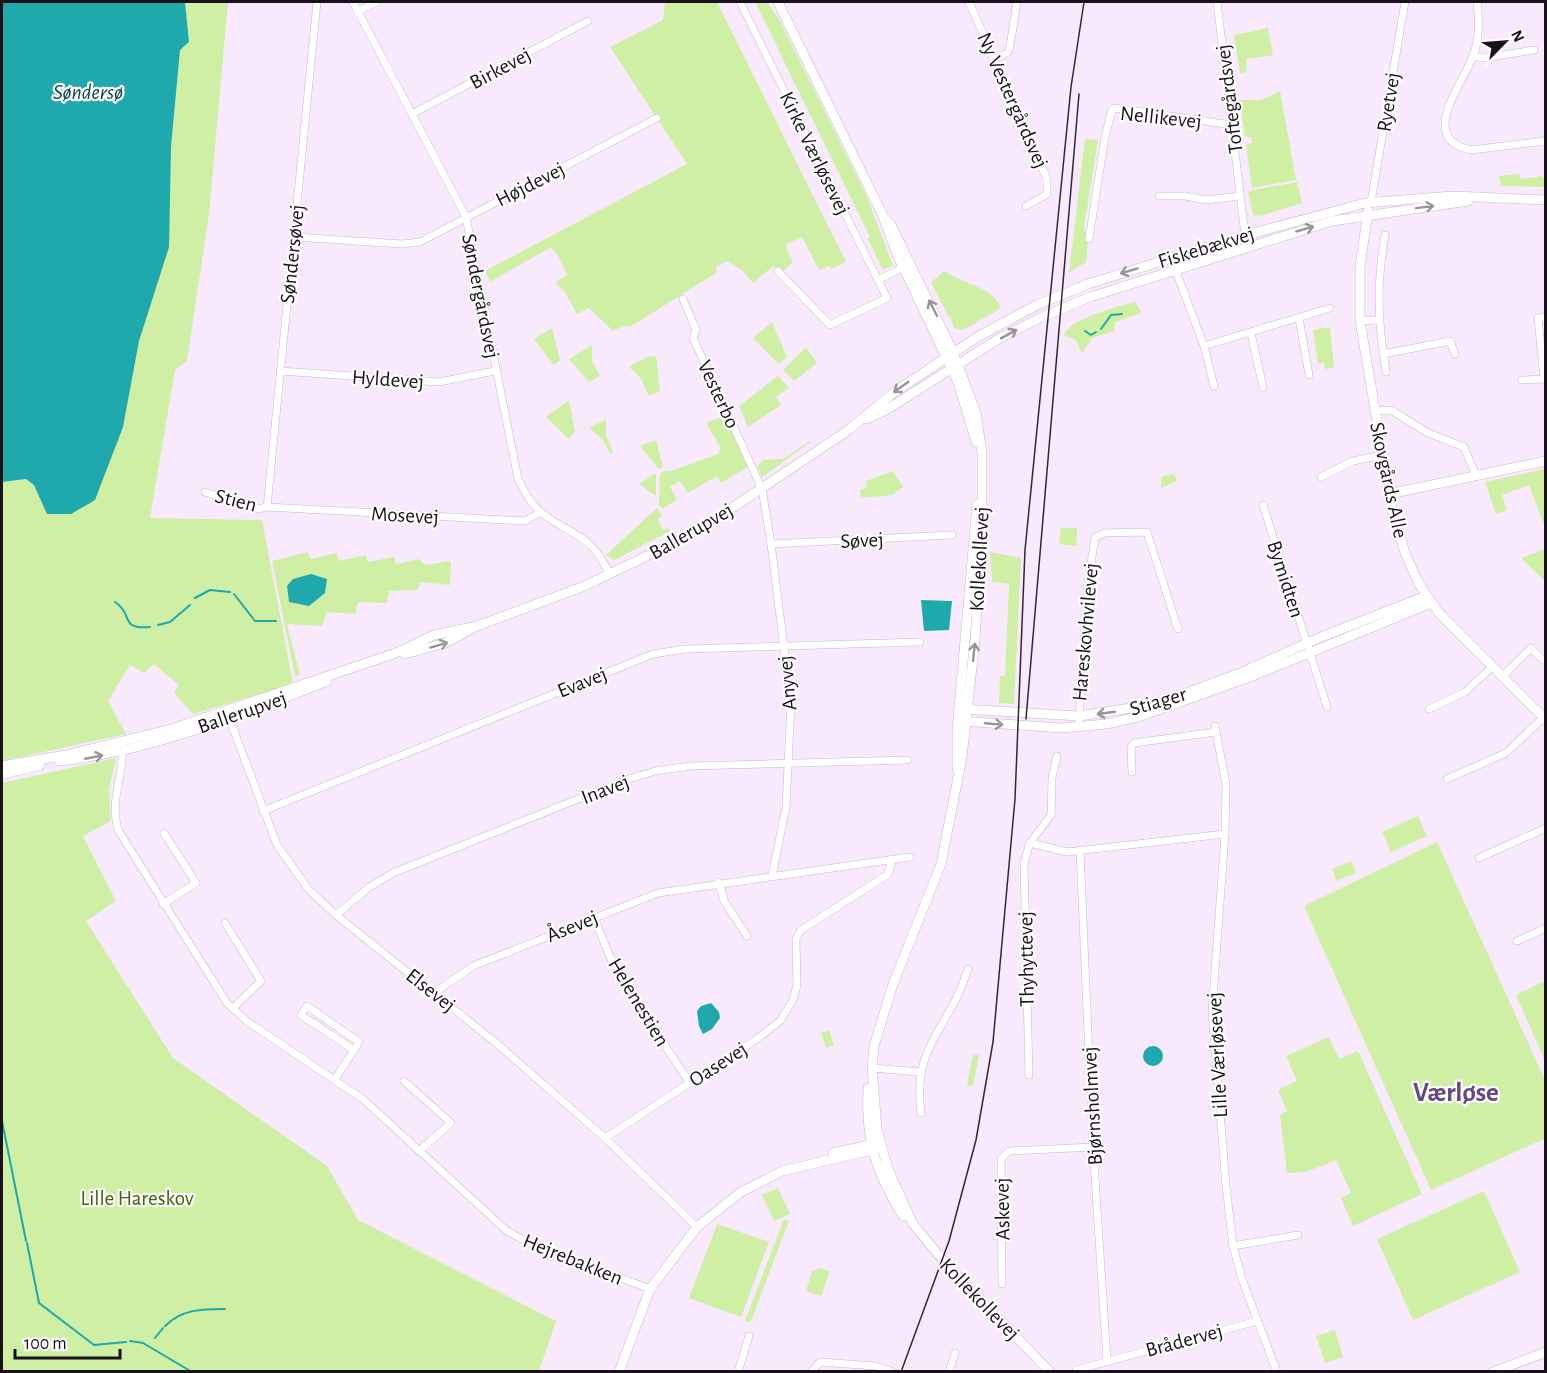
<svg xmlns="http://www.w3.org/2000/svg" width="1547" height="1373" viewBox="0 0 1547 1373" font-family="'Alegreya Sans',sans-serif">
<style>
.green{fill:#cfefa5}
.water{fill:#1fa9ac}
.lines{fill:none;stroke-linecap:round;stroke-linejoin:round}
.stream{stroke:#1fa9ac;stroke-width:2}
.street-casing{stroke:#ccb6d2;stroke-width:8}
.secondary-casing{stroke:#ccb6d2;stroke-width:10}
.street{stroke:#fff;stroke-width:7}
.secondary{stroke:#fff;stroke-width:9}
.tram{stroke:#302732;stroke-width:1.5}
.oneway{stroke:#989498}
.labels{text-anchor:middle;stroke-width:4.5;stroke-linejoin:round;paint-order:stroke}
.street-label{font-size:21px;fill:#19111b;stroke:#fdfdfd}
.park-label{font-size:21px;fill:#44600b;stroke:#fdfdfd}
.water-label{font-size:22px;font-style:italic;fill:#0e4647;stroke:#fdfdfd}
.district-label{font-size:27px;font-weight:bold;fill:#674783;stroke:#fdfdfd}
</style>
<rect width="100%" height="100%" fill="#f8eafc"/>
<g class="green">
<polygon points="185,2 228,2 209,214 187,361 175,370 150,518 262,520 293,684 193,714 174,693 179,685 154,664 144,673 130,665 108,701 126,734 2,761 2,482 26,479 34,485 123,427 171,147 180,50 189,42"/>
<polygon points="665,2 717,2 846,262 831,269 829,266 819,270 802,237 785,245 793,262 783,271 773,266 753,283 742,270 727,261 717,266 716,273 630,327 624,326 613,331 589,308 577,314 565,292 555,283 567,275 559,257 551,247 490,282 485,271 687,164 610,47 663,20"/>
<polygon points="755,2 767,2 779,19 866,195 893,265 883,270 868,239 870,237"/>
<polygon points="1268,28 1273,55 1246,59 1247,72 1240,73 1234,35"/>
<polygon points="1280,91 1296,180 1252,188 1246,145 1252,143 1251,137 1245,137 1240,100 1261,100"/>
<polygon points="1085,139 1098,140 1084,228 1088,242 1086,262 1069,273"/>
<polygon points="1519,174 1520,179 1543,176 1545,187 1501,186 1499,176"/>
<polygon points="1297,182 1302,203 1260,216 1253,215 1248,191"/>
<path d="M 945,271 C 967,287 990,284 1001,308 L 963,330 L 954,328 L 950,316 L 948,316 L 931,282 Z"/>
<path d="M 1135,302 L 1142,313 L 1115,322 L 1114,331 L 1092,338 L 1082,354 L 1076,340 L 1064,335 C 1069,319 1119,306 1135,302 Z"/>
<polygon points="772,322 787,357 779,364 753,338"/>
<polygon points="1330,327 1334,368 1325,369 1324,363 1318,363 1313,330"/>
<polygon points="552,328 560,360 554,365 534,339"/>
<polygon points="592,345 592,361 600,376 589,382 569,359"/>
<polygon points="806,347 817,363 794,381 783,370"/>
<polygon points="656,356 660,391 649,396 640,377 629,367 647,357"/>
<polygon points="778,376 789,388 776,397 781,405 748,427 739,406"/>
<polygon points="569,400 575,432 569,439 546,417"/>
<polygon points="725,416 748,467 721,483 717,476 688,493 680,481 670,487 677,500 662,509 659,504 660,474 664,471 671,471 718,454 721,448 706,423"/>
<polygon points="606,419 606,436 613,452 610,454 602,439 589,428"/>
<polygon points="656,440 663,467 659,469 640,446"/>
<polygon points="810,441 811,442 762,477 757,466 763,460 783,459"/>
<polygon points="1545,469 1545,527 1529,485 1502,495 1507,510 1496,514 1485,482"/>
<polygon points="893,471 903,487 892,495 861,498 860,490 867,487 866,481"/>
<polygon points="654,474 656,474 656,496 639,484"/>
<polygon points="1174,474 1177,481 1161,488 1161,477"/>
<polygon points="657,508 662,515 658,519 663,530 669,528 670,531 614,560 606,555"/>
<polygon points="1061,528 1077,528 1076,546 1059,544"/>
<polygon points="1545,549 1546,549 1545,581 1521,558"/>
<polygon points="308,552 311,559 337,553 339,561 366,555 368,562 394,557 396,564 419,559 425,565 451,561 450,585 420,582 418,590 389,591 387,603 358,602 355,614 327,612 322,626 287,624 300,675 295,676 272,561"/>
<polygon points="990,552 1021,558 1014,704 999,703 1000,676 1005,676 1009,584 992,582"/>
<polygon points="116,758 109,790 111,821 83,836 116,901 86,921 173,1058 327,1166 358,1220 556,1321 539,1371 2,1371 2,783"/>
<polygon points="1418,816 1427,836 1391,852 1382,832"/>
<polygon points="1437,842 1545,1080 1546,1138 1431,1190 1304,906"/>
<polygon points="1351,861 1356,873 1337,881 1332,869"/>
<polygon points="1545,981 1545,1061 1516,995"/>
<polygon points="829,1030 834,1045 826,1048 821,1033"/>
<polygon points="1329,1037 1339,1059 1358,1051 1422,1194 1353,1226 1341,1198 1351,1193 1336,1160 1306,1172 1287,1173 1280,1115 1287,1111 1278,1090 1297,1081 1286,1056"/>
<polygon points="973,1054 979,1055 973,1086 967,1085"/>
<polygon points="778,1188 790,1214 774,1221 762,1195"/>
<polygon points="1484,1191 1520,1272 1413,1320 1377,1239"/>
<polygon points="784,1219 789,1221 750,1323 745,1321"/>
<polygon points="717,1224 769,1242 741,1317 689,1298"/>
<polygon points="821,1268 830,1271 821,1296 806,1291 812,1271"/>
<polygon points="1335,1330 1343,1357 1325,1363 1316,1336"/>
</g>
<g class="water">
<polygon points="2,2 185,2 189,42 180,50 171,147 169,247 139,341 123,427 95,500 71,514 47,514 34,485 26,479 2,482"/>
<polygon points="311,574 327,579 325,593 309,606 289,602 287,586 293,579"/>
<polygon points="921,600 952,601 949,630 924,631"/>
<polygon points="711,1003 719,1012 720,1018 712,1029 703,1034 699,1026 697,1011 701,1006"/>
<circle cx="1153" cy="1056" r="10"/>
</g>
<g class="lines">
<g class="stream">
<polyline points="1101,329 1111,315 1122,314"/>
<polyline points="1085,331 1091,335 1096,332"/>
<polyline points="234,594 255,621 276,621"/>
<polyline points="195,598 210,590 230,592"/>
<path d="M 115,602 C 134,614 119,630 150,627"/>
<polyline points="158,625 170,622 190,605"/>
<polyline points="2,1121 26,1241"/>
<polyline points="27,1243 39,1303 94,1345 126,1342"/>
<path d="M 165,1326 C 182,1309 202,1309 225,1309"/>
<polyline points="155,1338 163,1328"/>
<polyline points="130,1341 143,1343 192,1372"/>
</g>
<g class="street-casing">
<g id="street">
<path d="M 353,2 L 466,217 L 518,479 C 524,490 531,505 542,513 C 574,538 590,532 610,575"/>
<polyline points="740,2 878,280 906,266"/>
<polyline points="969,2 1047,179 1047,194 1026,206"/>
<polyline points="1217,2 1244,227 1249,247"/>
<path d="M 1477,2 C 1479,20 1480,38 1473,56 C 1462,86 1417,139 1471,150 L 1546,141"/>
<polyline points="358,11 377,2"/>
<polyline points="1473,56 1484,58 1534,50"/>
<polyline points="995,60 1008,52 1010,46 1017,2"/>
<polyline points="412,114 588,21"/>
<polyline points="1159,196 1185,196 1206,200 1240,196"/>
<polyline points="1371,202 1405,2"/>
<path d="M 1385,235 C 1376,287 1378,321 1386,372"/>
<polyline points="294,237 402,244 420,242 657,118"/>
<polyline points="1089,239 1105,137 1112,110 1115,108 1232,125"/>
<polyline points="1171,258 1204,346 1214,386"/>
<polyline points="778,271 830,325 887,298 878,280"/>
<polyline points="683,299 696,330 693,338 762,489 771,544 791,704 786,807 772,876"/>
<polyline points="1299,318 1309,375"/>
<polyline points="1360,321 1378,320"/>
<polyline points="1251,333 1263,387"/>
<polyline points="1204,346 1330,308"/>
<polyline points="1383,354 1450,341 1455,354"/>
<polyline points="280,371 439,382 495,371"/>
<polyline points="1522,380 1544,379 1538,318 1546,317"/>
<polyline points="1374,411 1391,410 1428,433 1464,447 1476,476"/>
<polyline points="1321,477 1353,461 1382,455"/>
<polyline points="205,492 258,509 267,507 525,521 541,512"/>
<polyline points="1263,505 1327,707"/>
<polyline points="267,507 317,2"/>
<polyline points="771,544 952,535"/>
<polyline points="1502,677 1531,648 1543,660"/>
<polyline points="1429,709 1465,692 1492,667"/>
<polyline points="228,715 277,845 309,890 336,915 495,1042 605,1138 697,1227"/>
<polyline points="1079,720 1087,590 1095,537 1105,533 1147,532 1178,629"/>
<polyline points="1215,726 1226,784 1225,834 1212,1012 1226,1186 1233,1246 1242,1279 1277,1372"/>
<path d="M 122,746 C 125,776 109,797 118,830 L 227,1003 L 248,1022 L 364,1100 L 507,1231 L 531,1244 L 650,1289"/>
<polyline points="1132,772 1131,747 1134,743 1216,732"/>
<polyline points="1447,779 1506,753 1546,715"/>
<polyline points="263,811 653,654 685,649 920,642"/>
<polyline points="1030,843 1067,852 1225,834"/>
<polyline points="1080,851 1093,1147 1107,1361"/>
<polyline points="1479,858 1546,828"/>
<polyline points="719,882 724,901 747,936"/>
<polyline points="163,904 196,883 164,833"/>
<polyline points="336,915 368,888 393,873 626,780 655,771 690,766 907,760"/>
<polyline points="594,918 617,974 690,1083"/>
<polyline points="225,923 261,981 233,1008"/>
<polyline points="1517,941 1546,928"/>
<polyline points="434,993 473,966 658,893 910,857"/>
<polyline points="872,1068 920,1072"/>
<polyline points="1029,1075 1024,863 1030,843 1051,815 1052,778 1057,756"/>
<polyline points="335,1079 354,1050 301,1015 307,1006 359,1042 354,1050"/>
<polyline points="404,1081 451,1123 419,1151"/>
<path d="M 921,1113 C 912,1043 950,1029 968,969"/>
<polyline points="605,1138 754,1041 780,1021 793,1000 797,985 796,939 801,930 887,875 891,866 889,860"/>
<polyline points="1233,1246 1298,1235"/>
<polyline points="1002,1284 1001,1159 1009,1151 1093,1147"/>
<polyline points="1076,1370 1257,1321"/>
<polyline points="738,1372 749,1336"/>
<polyline points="811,1372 820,1362 875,1366 891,1371"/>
<polyline points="949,1372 955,1353"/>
</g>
</g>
<g class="secondary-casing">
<g id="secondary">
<polyline points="778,2 882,214 897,254 958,382 976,442"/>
<polyline points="1368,211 1360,267 1360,321 1392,510 1405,553 1419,584 1439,613 1546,720"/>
<polyline points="883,217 891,225 953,352 976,413 982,453 982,524 975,640 962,757 941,864 893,984 874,1046 872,1068 877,1129 888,1169 913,1224 947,1265 1050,1372"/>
<polyline points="867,419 886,410 1000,338 1040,318 1090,297 1332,221 1468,201"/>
<polyline points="1389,494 1546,461"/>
<polyline points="405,654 445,643 473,628"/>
<polyline points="962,709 1079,716 1157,704 1240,673 1321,637 1426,596"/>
<polyline points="961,721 1061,728 1106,724 1138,717 1250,677 1431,603"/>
<path d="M 59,761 C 146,752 245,714 327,681"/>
<polyline points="2,766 66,755 171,729 396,653 434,635 477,626 582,587 676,542 720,516 847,431 896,391 979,336 1037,305 1088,284 1246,235 1365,203 1453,196 1546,200"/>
<polyline points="957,768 957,731 977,504"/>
<polyline points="2,774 40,765"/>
<path d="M 868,1088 C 865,1140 876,1172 903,1216"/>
<polyline points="833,1153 874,1144"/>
<polyline points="619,1372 650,1289 697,1227 741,1192 782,1171 872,1150 880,1145"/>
<polyline points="1493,1372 1546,1352"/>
</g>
</g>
<use href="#street" class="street"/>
<use href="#secondary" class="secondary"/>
<g class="tram">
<polyline points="1026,719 1079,94"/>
<polyline points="901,1372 949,1241 976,1140 993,1042 1015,799 1025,550 1071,87 1084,2"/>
</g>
</g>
<defs><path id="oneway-shaft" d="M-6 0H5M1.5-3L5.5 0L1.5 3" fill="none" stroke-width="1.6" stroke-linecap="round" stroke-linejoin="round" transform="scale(1.5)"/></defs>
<g class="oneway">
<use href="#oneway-shaft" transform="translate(1425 207) rotate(-7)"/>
<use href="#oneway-shaft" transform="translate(1305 229) rotate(-16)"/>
<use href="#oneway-shaft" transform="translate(1129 271) rotate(163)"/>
<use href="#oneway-shaft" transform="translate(933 308) rotate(-116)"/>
<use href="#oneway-shaft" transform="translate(1009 334) rotate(-29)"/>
<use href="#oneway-shaft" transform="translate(901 387) rotate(145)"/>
<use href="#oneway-shaft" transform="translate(439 645) rotate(-17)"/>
<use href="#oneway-shaft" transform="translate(974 652) rotate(-84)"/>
<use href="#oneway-shaft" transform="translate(1106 713) rotate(172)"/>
<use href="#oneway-shaft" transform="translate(994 724) rotate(5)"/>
<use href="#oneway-shaft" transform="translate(94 757) rotate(-11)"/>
</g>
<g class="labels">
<g class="street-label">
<text transform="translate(500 68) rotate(-28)" y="7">Birkevej</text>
<text transform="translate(1229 99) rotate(-97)" y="7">Toftegårdsvej</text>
<text transform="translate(1013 100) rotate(66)" y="7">Ny Vestergårdsvej</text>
<text transform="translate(1388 102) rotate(-81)" y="7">Ryetvej</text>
<text transform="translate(1161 117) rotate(6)" y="7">Nellikevej</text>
<text transform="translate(815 153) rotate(64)" y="7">Kirke Værløsevej</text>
<text transform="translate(530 184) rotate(-27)" y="7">Højdevej</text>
<text transform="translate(1206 247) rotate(-17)" y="7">Fiskebækvej</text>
<text transform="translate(292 254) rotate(-84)" y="7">Søndersøvej</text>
<text transform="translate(481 296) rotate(79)" y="7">Søndergårdsvej</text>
<text transform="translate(388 379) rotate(4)" y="7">Hyldevej</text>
<text transform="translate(719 394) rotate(65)" y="7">Vesterbo</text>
<text transform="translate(1389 480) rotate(78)" y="7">Skovgårds Alle</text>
<text transform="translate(236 500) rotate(14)" y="7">Stien</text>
<text transform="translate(405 515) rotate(3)" y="7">Mosevej</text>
<text transform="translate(691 531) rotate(-30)" y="7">Ballerupvej</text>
<text transform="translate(862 540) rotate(-3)" y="7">Søvej</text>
<text transform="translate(979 559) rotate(-87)" y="7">Kollekollevej</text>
<text transform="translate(1286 579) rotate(72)" y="7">Bymidten</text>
<text transform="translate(1085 632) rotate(-85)" y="7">Hareskovhvilevej</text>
<text transform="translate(582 682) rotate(-22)" y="7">Evavej</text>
<text transform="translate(787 683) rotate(-95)" y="7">Anyvej</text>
<text transform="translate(1158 701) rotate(-16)" y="7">Stiager</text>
<text transform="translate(242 712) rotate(-19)" y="7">Ballerupvej</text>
<text transform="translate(605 789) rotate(-21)" y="7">Inavej</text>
<text transform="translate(572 926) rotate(-22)" y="7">Åsevej</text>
<text transform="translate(1026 959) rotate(-91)" y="7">Thyhyttevej</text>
<text transform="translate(431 990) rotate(38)" y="7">Elsevej</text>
<text transform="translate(639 1002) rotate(59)" y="7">Helenestien</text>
<text transform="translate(1217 1055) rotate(-93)" y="7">Lille Værløsevej</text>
<text transform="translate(718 1064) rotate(-33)" y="7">Oasevej</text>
<text transform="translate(1092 1106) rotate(-93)" y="7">Bjørnsholmvej</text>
<text transform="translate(1002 1209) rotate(-91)" y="7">Askevej</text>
<text transform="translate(573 1259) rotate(22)" y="7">Hejrebakken</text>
<text transform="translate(980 1299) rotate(46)" y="7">Kollekollevej</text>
<text transform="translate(1184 1340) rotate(-15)" y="7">Brådervej</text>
</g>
<g class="park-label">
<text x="137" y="1205">Lille Hareskov</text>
</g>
<g class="water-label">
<text x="88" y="99">Søndersø</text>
</g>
<g class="district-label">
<text x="1456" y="1101">Værløse</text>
</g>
</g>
<rect width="1547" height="1373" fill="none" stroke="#19111b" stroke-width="6"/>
<g transform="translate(1505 42) rotate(65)" stroke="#fdfdfd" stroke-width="4.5" paint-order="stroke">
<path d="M0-4.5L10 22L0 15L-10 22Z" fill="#19111b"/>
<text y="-9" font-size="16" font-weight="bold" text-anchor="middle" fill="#19111b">N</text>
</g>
<path d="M15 1349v9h105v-9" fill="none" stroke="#19111b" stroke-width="3"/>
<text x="24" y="1349" font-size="18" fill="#19111b" stroke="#fdfdfd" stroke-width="4.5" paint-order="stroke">100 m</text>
</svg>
